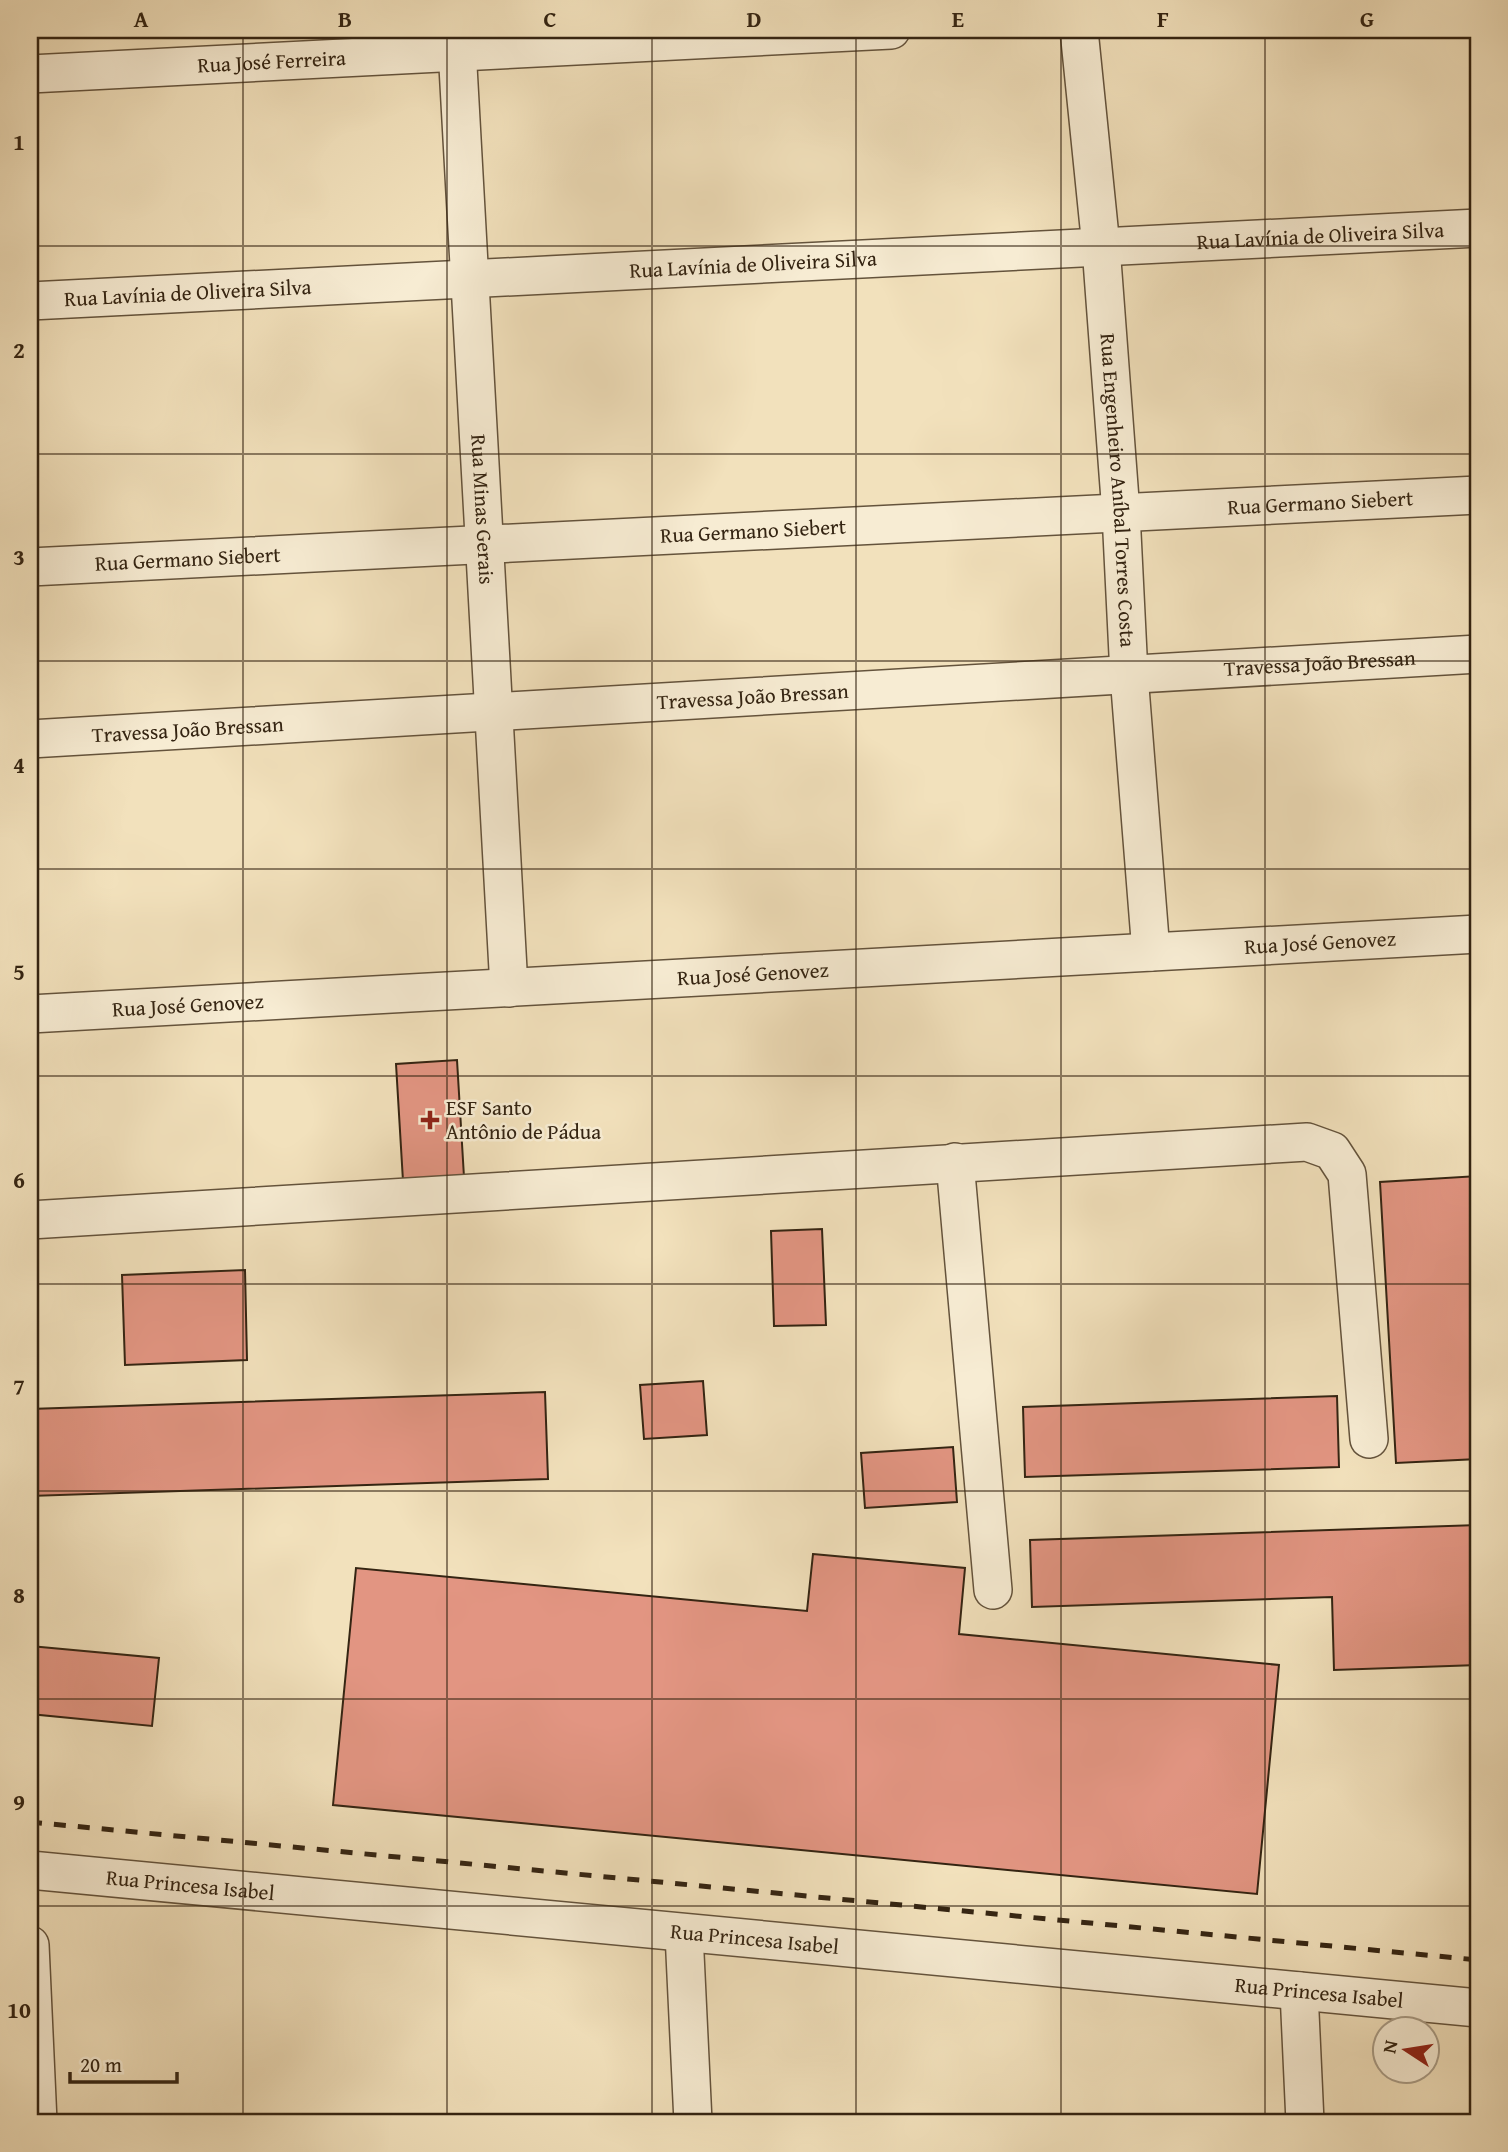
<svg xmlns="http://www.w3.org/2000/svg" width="1508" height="2152" viewBox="0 0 1508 2152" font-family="'Gentium Book Plus',serif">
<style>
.building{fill:#e29582;stroke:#342412;stroke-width:2}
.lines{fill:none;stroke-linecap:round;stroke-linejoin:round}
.minor-casing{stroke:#64533c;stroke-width:40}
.minor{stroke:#f7ecd3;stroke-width:37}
.rail{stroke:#342412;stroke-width:5;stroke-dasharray:12 12;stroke-linecap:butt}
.grid{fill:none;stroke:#342412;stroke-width:2;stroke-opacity:0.55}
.poi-dot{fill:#8f2418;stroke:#f7ecd3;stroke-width:2.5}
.labels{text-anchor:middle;stroke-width:5;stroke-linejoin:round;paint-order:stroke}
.street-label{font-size:21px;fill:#342412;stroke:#f7ecd3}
.poi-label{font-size:21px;fill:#342412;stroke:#f7ecd3;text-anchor:start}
.neatline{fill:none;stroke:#342412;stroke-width:2.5}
.grid-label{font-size:23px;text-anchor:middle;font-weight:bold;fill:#342412}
</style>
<rect width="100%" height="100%" fill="#f2e1bc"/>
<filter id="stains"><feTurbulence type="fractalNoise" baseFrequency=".00286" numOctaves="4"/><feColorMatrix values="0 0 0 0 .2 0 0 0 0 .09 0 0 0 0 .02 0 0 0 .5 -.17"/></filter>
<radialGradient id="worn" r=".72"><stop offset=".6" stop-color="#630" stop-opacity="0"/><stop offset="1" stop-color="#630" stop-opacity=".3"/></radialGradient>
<g class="building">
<polygon points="457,1060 464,1177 403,1181 396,1064"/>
<polygon points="1478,1176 1478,1459 1396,1463 1380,1182"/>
<polygon points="822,1229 826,1325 774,1326 771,1231"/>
<polygon points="245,1270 247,1360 125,1365 122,1275"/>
<polygon points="703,1381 707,1435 644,1439 640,1385"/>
<polygon points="545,1392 548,1479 30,1496 30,1409"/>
<polygon points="1337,1396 1339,1467 1025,1477 1023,1407"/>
<polygon points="953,1447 957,1502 865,1508 861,1453"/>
<polygon points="1478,1525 1478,1665 1334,1670 1332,1597 1032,1607 1030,1540"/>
<polygon points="813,1554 965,1568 959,1634 1279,1665 1257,1894 333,1805 356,1568 807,1611"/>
<polygon points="30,1646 159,1658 152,1726 30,1714"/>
</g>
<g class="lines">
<g class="minor-casing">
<g id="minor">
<path id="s1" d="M 456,30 L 509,988"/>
<path id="s2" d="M 1079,30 L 1101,247 L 1121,513 L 1129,675 L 1151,952"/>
<path id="s3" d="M 30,74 L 891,30"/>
<path id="s4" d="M 30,301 L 1478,228"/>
<path id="s5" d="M 30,567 L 1478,495"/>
<path id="s6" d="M 30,739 L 1478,654"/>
<path id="s7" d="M 30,1014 L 1478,934"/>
<polyline points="955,1162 993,1590"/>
<polyline points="30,1220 1307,1142 1332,1151 1347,1174 1369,1439"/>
<path id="s8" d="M 30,1870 L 1478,2008"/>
<polyline points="684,1933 693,2122"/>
<polyline points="30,1945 38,2122"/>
<polyline points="1299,1991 1305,2122"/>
</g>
</g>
<use href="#minor" class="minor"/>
<polyline class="rail" points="30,1822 1478,1960"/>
</g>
<path class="grid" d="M 243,30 L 243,2122M 447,30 L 447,2122M 652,30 L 652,2122M 856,30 L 856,2122M 1061,30 L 1061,2122M 1265,30 L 1265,2122M 30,246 L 1478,246M 30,454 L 1478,454M 30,661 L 1478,661M 30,869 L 1478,869M 30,1076 L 1478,1076M 30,1284 L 1478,1284M 30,1491 L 1478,1491M 30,1699 L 1478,1699M 30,1906 L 1478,1906"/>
<path class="poi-dot" d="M426.5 1109.5h7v7h7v7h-7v7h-7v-7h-7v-7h7z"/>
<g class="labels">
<g class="street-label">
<text dy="7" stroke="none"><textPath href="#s3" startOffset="242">Rua José Ferreira</textPath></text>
<text dy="7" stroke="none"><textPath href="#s4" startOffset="1292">Rua Lavínia de Oliveira Silva</textPath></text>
<text dy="7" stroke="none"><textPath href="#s4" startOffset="724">Rua Lavínia de Oliveira Silva</textPath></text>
<text dy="7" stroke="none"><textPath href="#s4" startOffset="158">Rua Lavínia de Oliveira Silva</textPath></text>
<text dy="7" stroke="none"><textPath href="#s2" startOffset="462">Rua Engenheiro Aníbal Torres Costa</textPath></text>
<text dy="7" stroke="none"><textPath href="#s5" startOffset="1292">Rua Germano Siebert</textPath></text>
<text dy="7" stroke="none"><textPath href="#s1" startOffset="480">Rua Minas Gerais</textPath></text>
<text dy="7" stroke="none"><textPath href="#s5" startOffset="724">Rua Germano Siebert</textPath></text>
<text dy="7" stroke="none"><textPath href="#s5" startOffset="158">Rua Germano Siebert</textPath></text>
<text dy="7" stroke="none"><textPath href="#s6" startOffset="1292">Travessa João Bressan</textPath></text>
<text dy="7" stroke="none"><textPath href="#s6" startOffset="724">Travessa João Bressan</textPath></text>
<text dy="7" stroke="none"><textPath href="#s6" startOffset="158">Travessa João Bressan</textPath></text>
<text dy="7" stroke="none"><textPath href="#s7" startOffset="1292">Rua José Genovez</textPath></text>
<text dy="7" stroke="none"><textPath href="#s7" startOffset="724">Rua José Genovez</textPath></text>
<text dy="7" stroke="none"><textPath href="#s7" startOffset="158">Rua José Genovez</textPath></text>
<text dy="7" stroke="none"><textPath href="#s8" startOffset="161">Rua Princesa Isabel</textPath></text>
<text dy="7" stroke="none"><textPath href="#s8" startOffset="728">Rua Princesa Isabel</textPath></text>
<text dy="7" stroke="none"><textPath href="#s8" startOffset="1295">Rua Princesa Isabel</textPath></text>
</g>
<g class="poi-label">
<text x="446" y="1115">ESF Santo<tspan x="446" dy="24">Antônio de Pádua</tspan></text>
</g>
</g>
<rect width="1508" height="2152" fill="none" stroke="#f2e1bc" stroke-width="77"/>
<g transform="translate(1406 2050) rotate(282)"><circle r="33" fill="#f7ecd3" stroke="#a99c86" stroke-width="2"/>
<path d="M0-5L12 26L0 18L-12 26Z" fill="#8f2418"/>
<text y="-10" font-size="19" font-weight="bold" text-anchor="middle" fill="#342412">N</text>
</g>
<path d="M70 2072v10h107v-10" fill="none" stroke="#342412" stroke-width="3.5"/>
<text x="80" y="2072" font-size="21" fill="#342412" stroke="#f7ecd3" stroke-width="5" paint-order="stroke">20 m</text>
<rect x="38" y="38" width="1432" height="2076" class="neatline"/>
<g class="grid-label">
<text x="141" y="27">A</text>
<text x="345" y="27">B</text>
<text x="550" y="27">C</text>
<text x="754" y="27">D</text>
<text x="958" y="27">E</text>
<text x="1163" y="27">F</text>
<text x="1367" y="27">G</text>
<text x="19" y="150">1</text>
<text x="19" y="358">2</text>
<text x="19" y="565">3</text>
<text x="19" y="773">4</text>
<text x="19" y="980">5</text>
<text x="19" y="1188">6</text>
<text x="19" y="1395">7</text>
<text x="19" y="1603">8</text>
<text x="19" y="1810">9</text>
<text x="19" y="2018">10</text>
</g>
<rect width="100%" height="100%" filter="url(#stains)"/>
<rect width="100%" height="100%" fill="url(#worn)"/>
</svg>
